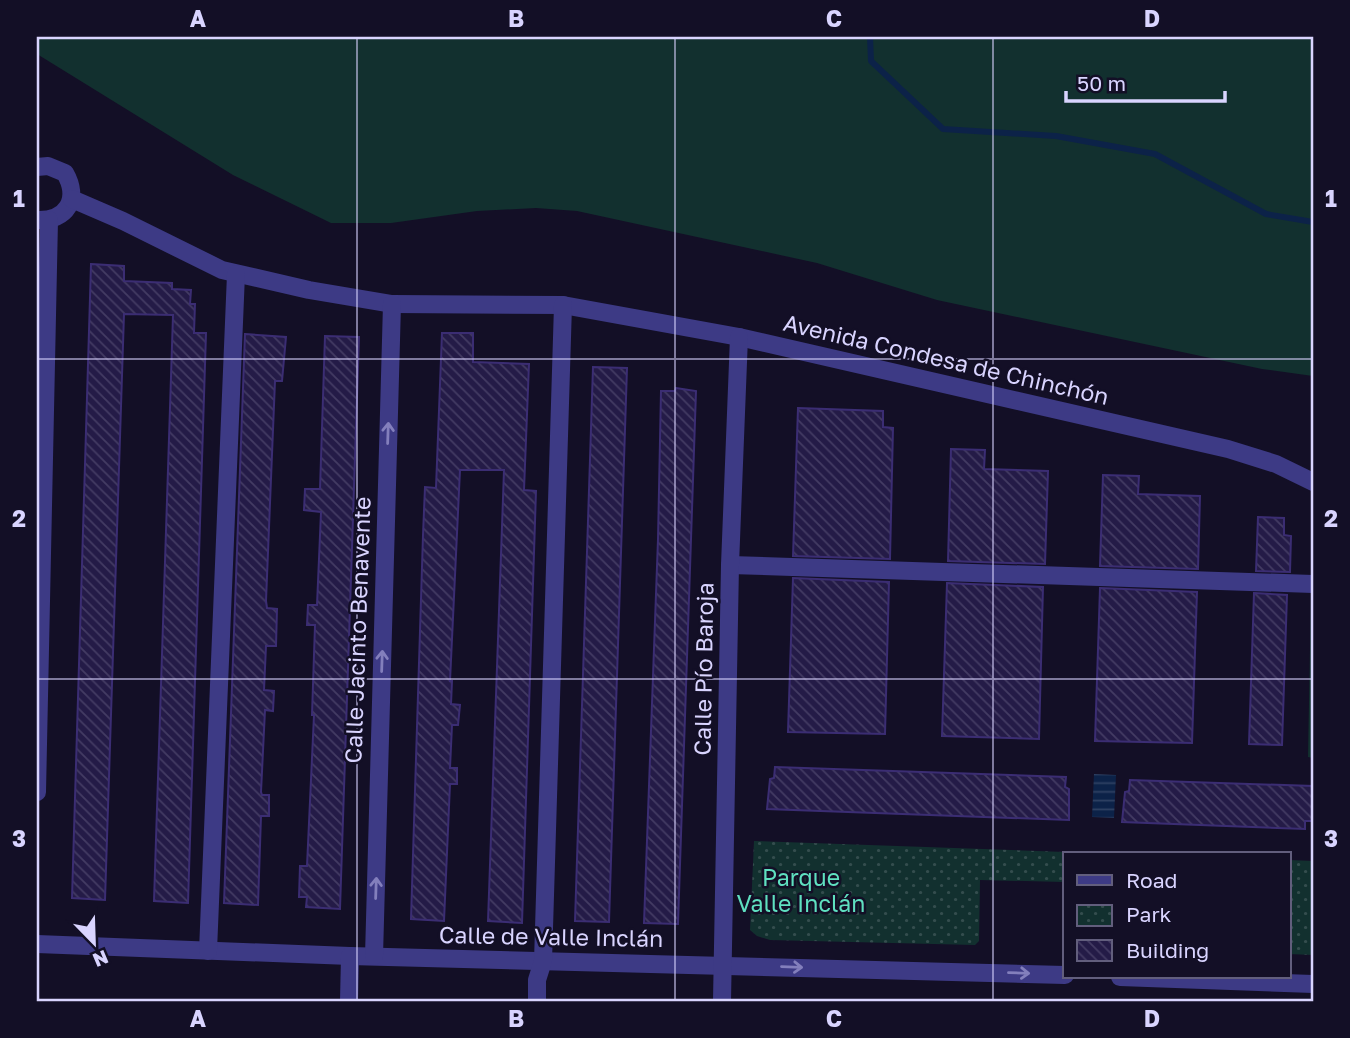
<svg xmlns="http://www.w3.org/2000/svg" width="1350" height="1038" viewBox="0 0 1350 1038" font-family="'Golos Text',sans-serif">
<style>
.green{fill:#12302f}
.park{fill:url(#park-dots)}
.water{fill:url(#water-rules)}
.lines{fill:none;stroke-linecap:round;stroke-linejoin:round}
.stream{stroke:#0c2248;stroke-width:6}
.building{fill:url(#building-back-hatch);stroke:#3b2d73;stroke-width:2}
.minor{stroke:#3d3a85;stroke-width:18}
.oneway{stroke:#837fbc}
.grid{fill:none;stroke:#d9d4ff;stroke-width:2;stroke-opacity:0.55}
.labels{text-anchor:middle;stroke-width:5;stroke-linejoin:round;paint-order:stroke}
.street-label{font-size:23px;fill:#d9d4ff;stroke:#130f26}
.park-label{font-size:23px;fill:#5fe0c0;stroke:#130f26}
.neatline{fill:none;stroke:#d9d4ff;stroke-width:2.5}
.grid-label{font-size:23px;text-anchor:middle;font-weight:bold;fill:#d9d4ff}
</style>
<defs>
<pattern id="park-dots" width="8" height="8" patternUnits="userSpaceOnUse" patternTransform="scale(1.75)"><rect width="8" height="8" fill="#12302f"/><path d="M2 2h.1M6 6h.1" fill="none" stroke="#344d4e" stroke-width="1.8" stroke-linecap="round"/></pattern>
<pattern id="water-rules" width="6" height="5" patternUnits="userSpaceOnUse" patternTransform="scale(1.75)"><rect width="6" height="5" fill="#0c2248"/><path d="M0 2.5h6" fill="none" stroke="#2f4163"/></pattern>
<pattern id="building-back-hatch" width="6" height="6" patternUnits="userSpaceOnUse" patternTransform="scale(1.75)"><rect width="6" height="6" fill="#241b47"/><path d="M-1 5l2 2M0 0l6 6M5-1l2 2" fill="none" stroke="#433b63"/></pattern>
</defs>
<rect width="100%" height="100%" fill="#130f26"/>
<g class="green">
<polygon points="37,37 1313,37 1313,376 1262,369 937,300 817,263 577,211 536,208 477,211 391,223 331,223 233,175 37,54"/>
<polygon points="1311,594 1313,594 1313,758 1308,757"/>
</g>
<g class="park">
<polygon points="754,841 1121,854 1065,854 1065,882 980,880 979,941 975,945 770,940 757,936 750,930"/>
<polygon points="1289,860 1313,861 1313,955 1289,954"/>
</g>
<polygon class="water" points="1094,774 1116,775 1114,818 1092,817"/>
<g class="lines">
<polyline class="stream" points="870,37 871,61 943,129 1056,136 1155,154 1266,214 1313,222"/>
</g>
<g class="building">
<polygon points="91,264 124,266 124,281 172,283 172,289 191,290 190,304 195,304 194,333 206,333 188,903 154,901 173,315 124,314 105,900 72,898"/>
<polygon points="442,333 473,333 473,362 529,364 524,490 536,491 522,923 488,921 504,470 460,470 450,681 452,681 451,704 460,705 458,725 452,725 450,768 457,768 457,784 450,784 444,921 411,919 423,535 425,487 436,488"/>
<polygon points="245,334 286,337 282,381 275,381 266,601 267,608 277,609 276,646 266,646 264,690 274,691 273,711 265,710 261,792 262,795 269,795 269,816 261,816 258,905 224,903"/>
<polygon points="325,336 359,337 340,909 306,907 307,897 299,897 300,866 307,866 314,715 312,715 315,625 307,625 308,605 317,605 321,512 304,510 305,489 320,489"/>
<polygon points="593,367 627,368 609,922 575,921"/>
<polygon points="676,388 696,391 678,924 644,923 658,539 661,391 675,391"/>
<polygon points="798,408 883,411 883,427 893,428 890,559 793,556"/>
<polygon points="951,449 985,450 984,469 1048,471 1045,564 948,561"/>
<polygon points="1103,475 1139,476 1138,494 1200,496 1198,569 1100,566"/>
<polygon points="1258,517 1284,518 1284,535 1291,536 1290,572 1256,571"/>
<polygon points="793,578 889,582 885,734 788,732"/>
<polygon points="947,583 1043,587 1039,739 942,736"/>
<polygon points="1100,588 1197,592 1192,743 1095,741"/>
<polygon points="1254,593 1287,595 1282,745 1249,744"/>
<polygon points="775,767 1066,777 1065,787 1069,789 1069,820 767,809 770,779 774,778"/>
<polygon points="1130,780 1313,786 1313,821 1305,821 1305,829 1122,822 1125,792 1129,791"/>
</g>
<g class="lines">
<g class="minor">
<path d="M 37,167 L 48,166 L 65,173 C 80,199 67,221 37,220"/>
<polyline points="72,199 123,221 222,270 309,290 392,304 563,305 739,337 1228,449 1276,464 1313,482"/>
<polyline points="730,565 1313,584"/>
<polyline points="37,792 49,220"/>
<polyline points="37,944 350,956 1065,975"/>
<polyline points="208,951 236,274"/>
<polyline points="374,956 392,304"/>
<polyline points="1120,977 1313,984"/>
<polyline points="349,1001 350,956"/>
<polyline points="537,1001 537,980 543,961 563,305"/>
<polyline points="722,1001 730,565 739,337"/>
</g>
</g>
<defs><path id="oneway-shaft" d="M-6 0H5M1.5-3L5.5 0L1.5 3" fill="none" stroke-width="1.6" stroke-linecap="round" stroke-linejoin="round" transform="scale(1.75)"/></defs>
<g class="oneway">
<use href="#oneway-shaft" transform="translate(388 433) rotate(-88)"/>
<use href="#oneway-shaft" transform="translate(382 661) rotate(-88)"/>
<use href="#oneway-shaft" transform="translate(376 888) rotate(-88)"/>
<use href="#oneway-shaft" transform="translate(792 967) rotate(2)"/>
<use href="#oneway-shaft" transform="translate(1019 973) rotate(2)"/>
</g>
<path class="grid" d="M 357,37 L 357,1001M 675,37 L 675,1001M 993,37 L 993,1001M 37,359 L 1313,359M 37,679 L 1313,679"/>
<g class="labels">
<g class="street-label">
<text transform="translate(946 360) rotate(13)" y="8">Avenida Condesa de Chinchón</text>
<text transform="translate(358 630) rotate(-88)" y="8">Calle Jacinto Benavente</text>
<text transform="translate(704 669) rotate(-89)" y="8">Calle Pío Baroja</text>
<text transform="translate(551 937) rotate(1)" y="8">Calle de Valle Inclán</text>
</g>
<g class="park-label">
<text x="801" y="886">Parque<tspan x="801" dy="26">Valle Inclán</tspan></text>
</g>
</g>
<rect width="1350" height="1038" fill="none" stroke="#130f26" stroke-width="77"/>
<rect x="1063" y="852" width="228" height="126" fill="#130f26" stroke="#625e7d" stroke-width="2"/>
<rect x="1077" y="875" width="35" height="10" fill="#3d3a85" stroke="#625e7d" stroke-width="2"/>
<text x="1126" y="888" font-size="21" fill="#d9d4ff">Road</text>
<rect x="1077" y="905" width="35" height="21" fill="url(#park-dots)" stroke="#625e7d" stroke-width="2"/>
<text x="1126" y="922" font-size="21" fill="#d9d4ff">Park</text>
<rect x="1077" y="940" width="35" height="21" fill="url(#building-back-hatch)" stroke="#625e7d" stroke-width="2"/>
<text x="1126" y="958" font-size="21" fill="#d9d4ff">Building</text>
<g transform="translate(94 943) rotate(157)" stroke="#130f26" stroke-width="5" paint-order="stroke">
<path d="M0-5L12 26L0 18L-12 26Z" fill="#d9d4ff"/>
<text y="-10" font-size="19" font-weight="bold" text-anchor="middle" fill="#d9d4ff">N</text>
</g>
<path d="M1066 91v10h159v-10" fill="none" stroke="#d9d4ff" stroke-width="3.5"/>
<text x="1077" y="91" font-size="21" fill="#d9d4ff" stroke="#130f26" stroke-width="5" paint-order="stroke">50 m</text>
<rect x="38" y="38" width="1274" height="962" class="neatline"/>
<g class="grid-label">
<text x="198" y="27">A</text>
<text x="516" y="27">B</text>
<text x="834" y="27">C</text>
<text x="1152" y="27">D</text>
<text x="19" y="207">1</text>
<text x="1331" y="207">1</text>
<text x="19" y="527">2</text>
<text x="1331" y="527">2</text>
<text x="19" y="847">3</text>
<text x="1331" y="847">3</text>
<text x="198" y="1027">A</text>
<text x="516" y="1027">B</text>
<text x="834" y="1027">C</text>
<text x="1152" y="1027">D</text>
</g>
</svg>
